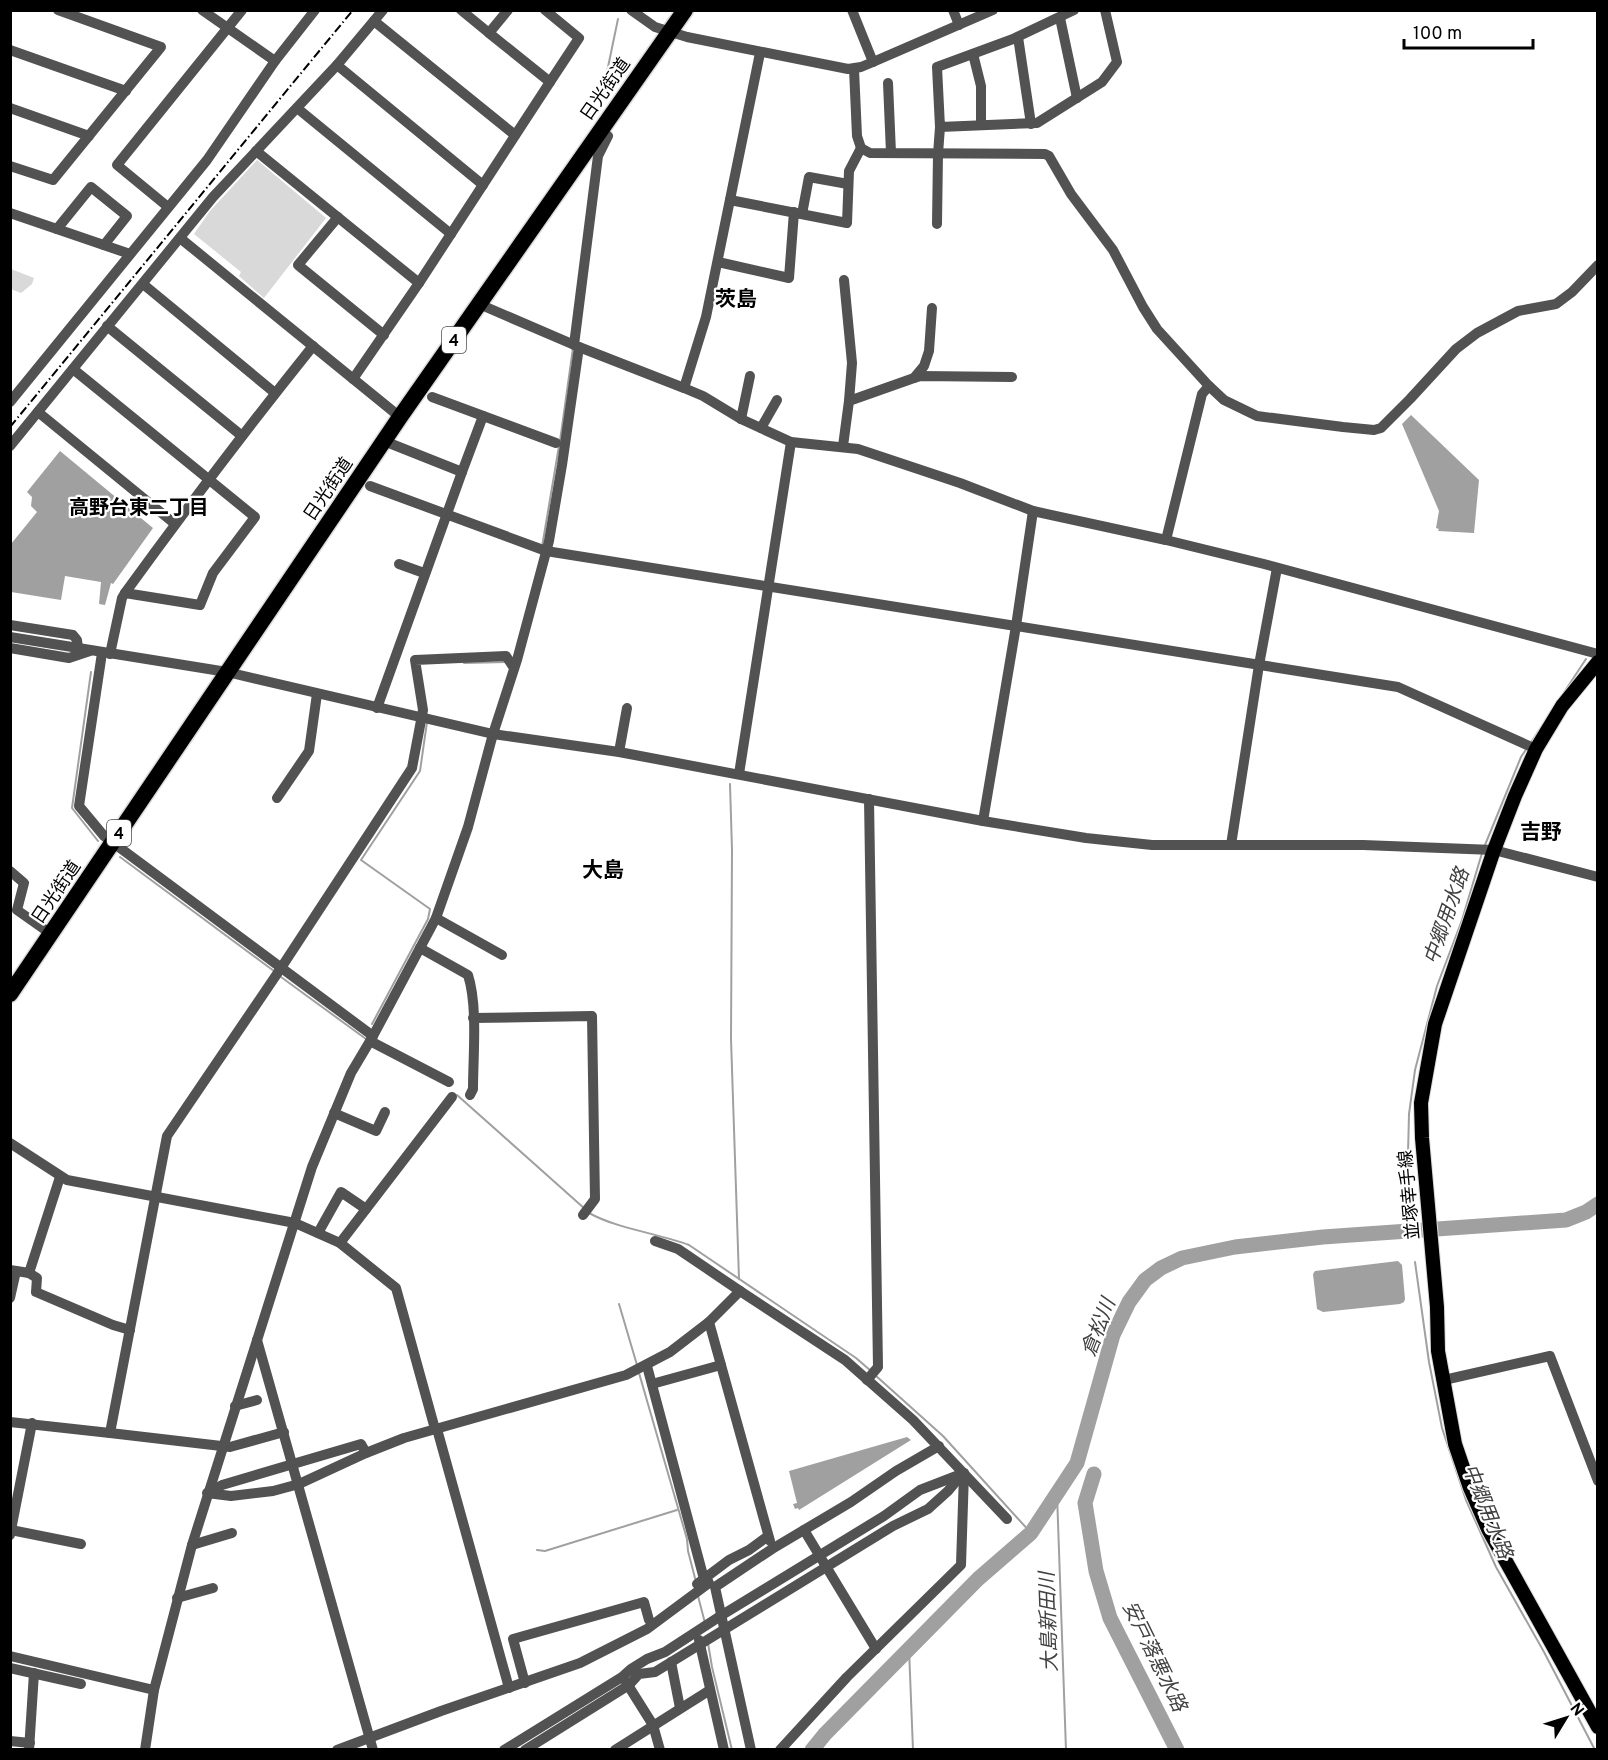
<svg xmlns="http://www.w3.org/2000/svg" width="1608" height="1760" viewBox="0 0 1608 1760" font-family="Overpass,'Noto Sans JP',sans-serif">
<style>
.green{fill:#d9d9d9}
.water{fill:#a0a0a0}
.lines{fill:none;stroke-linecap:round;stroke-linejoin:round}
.stream{stroke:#a0a0a0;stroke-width:2}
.river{stroke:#a0a0a0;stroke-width:15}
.major-casing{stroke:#dbdbdb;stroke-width:16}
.highway-casing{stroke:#dbdbdb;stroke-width:19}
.minor{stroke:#525252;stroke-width:10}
.major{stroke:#000;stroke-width:14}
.highway{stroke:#000;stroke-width:16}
.rail{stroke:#000;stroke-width:2;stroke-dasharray:9 3 1.5 3;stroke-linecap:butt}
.labels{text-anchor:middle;stroke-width:4.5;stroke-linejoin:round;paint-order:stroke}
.shield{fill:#fff;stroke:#4c4c4c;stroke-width:1.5}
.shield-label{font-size:16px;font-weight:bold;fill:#000}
.street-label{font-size:18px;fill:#000;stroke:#fff}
.neighbourhood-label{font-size:20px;font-weight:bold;fill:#000;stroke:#fff}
.water-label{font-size:20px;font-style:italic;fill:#414141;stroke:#fff}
.quarter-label{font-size:21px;font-weight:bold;fill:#000;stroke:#fff}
</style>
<rect width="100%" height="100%" fill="#fff"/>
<g class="green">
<polygon points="257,160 326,218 264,298 239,276 241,272 194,234 210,211"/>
<polygon points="11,269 34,278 32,284 21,293 11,289"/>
</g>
<g class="water">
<polygon points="1411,415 1479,480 1474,533 1438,531 1439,529 1436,528 1439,511 1402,424"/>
<polygon points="60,451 153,528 113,584 111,583 105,605 99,604 101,582 65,576 61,600 11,592 11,544 37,512 31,506 32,497 27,492"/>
<polygon points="1398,1261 1402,1265 1405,1299 1404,1302 1400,1304 1323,1312 1317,1309 1313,1274 1315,1271"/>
<polygon points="907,1437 911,1440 799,1510 798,1508 795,1509 793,1504 797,1503 789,1471"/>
</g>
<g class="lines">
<g class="stream">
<polyline points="603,91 618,19"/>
<polyline points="560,441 573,348"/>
<polyline points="542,547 559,446"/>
<polyline points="464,663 507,662"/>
<polyline points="91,672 72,808 98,841"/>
<polyline points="1530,744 1586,659"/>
<polyline points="730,784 732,850 731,1039 739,1279"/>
<polyline points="1485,845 1521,757 1527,748"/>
<polyline points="120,857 274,971"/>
<polyline points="281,977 366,1039"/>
<polyline points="372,1024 428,919 430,909 361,860 420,771 427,722"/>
<polyline points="457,1095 585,1209"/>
<polyline points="1411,1206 1408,1154 1409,1114 1415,1070 1437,986 1462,920 1482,853"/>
<path d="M 589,1213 C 618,1229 657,1233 689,1245 L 856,1358 L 871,1371"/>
<polyline points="1415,1262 1429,1362 1442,1428 1466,1500 1496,1567 1544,1652 1595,1750"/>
<polyline points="619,1304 637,1365"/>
<polyline points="639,1373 687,1539 688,1551 696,1582"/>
<polyline points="875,1375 943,1436 1031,1533"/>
<polyline points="1057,1494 1066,1750"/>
<polyline points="537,1550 545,1551 677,1510"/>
<polyline points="698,1596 705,1623"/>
<polyline points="708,1643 712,1667 732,1750"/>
<polyline points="909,1649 913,1750"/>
</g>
<g class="river">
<polyline points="1094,1474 1085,1503 1096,1571 1110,1618 1177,1750"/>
<polyline points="812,1750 825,1734 978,1579 1031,1533 1077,1463 1113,1335 1129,1302 1145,1280 1161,1268 1182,1258 1235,1247 1323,1237 1566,1220 1586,1212 1598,1204"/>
</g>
<g class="major-casing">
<polyline id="major" points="1598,662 1562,706 1536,749 1515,796 1494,850 1435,1024 1421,1103 1422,1138 1437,1307 1438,1351 1455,1444 1470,1488 1488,1529 1598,1727"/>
</g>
<g class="highway-casing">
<polyline id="highway" points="10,994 400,417 685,10"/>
</g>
<g class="minor">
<polyline points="202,10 275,61"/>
<polyline points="461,10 489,33 508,10"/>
<polyline points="545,10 579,38 550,82"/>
<polyline points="631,10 655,27 687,37 848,69 861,67 873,62 993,10"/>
<polyline points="852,10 873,62"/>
<polyline points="953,10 959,25"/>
<polyline points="1074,10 1013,39 937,67 940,127 1037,123 1102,82 1117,62 1105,10"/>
<polyline points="1060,18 1077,98"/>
<polyline points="374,21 515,135"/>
<polyline points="1018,37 1031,124"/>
<polyline points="10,50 126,91"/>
<polyline points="973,54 981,86 981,125"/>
<polyline points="337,65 483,185"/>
<polyline points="854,69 857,136 861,148 870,153 1045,154 1049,156 1071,194 1113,250 1143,307 1157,329 1209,386 1224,400 1257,416 1343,427 1374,430 1381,428 1410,399 1456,349 1477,333 1518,311 1556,304 1572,292 1598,265"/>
<polyline points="888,83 891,153"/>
<polyline points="10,108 89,136"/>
<polyline points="297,108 451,234"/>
<polyline points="256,151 419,283"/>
<polyline points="10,166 53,180 161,47 58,10"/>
<polyline points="730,200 847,223 849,171 861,148"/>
<polyline points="168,207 117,165 242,10"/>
<polyline points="10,213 130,254"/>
<polyline points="802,214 809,177 848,184"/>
<polyline points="338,217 298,265 384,335"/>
<polyline points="937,224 938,154 940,127"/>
<polyline points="57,229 91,187 127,216 104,245"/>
<polyline points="180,238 400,417"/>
<polyline points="718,262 789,278 794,212"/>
<polyline points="844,280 852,363 849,401"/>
<polyline points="143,284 275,393"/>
<polyline points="479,304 579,347 684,388 703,396 741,419 791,442 858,449 960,483 1033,511 1166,540 1264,564 1598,654"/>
<polyline points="107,326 242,436"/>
<polyline points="574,345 598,156 608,136 600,130"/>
<path d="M 73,369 L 255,517 L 213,573 L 200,605 L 125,593 C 186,509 248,427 313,346"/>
<polyline points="914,378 921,376 1012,377"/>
<polyline points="353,379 419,283 550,82 489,33"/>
<polyline points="684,388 706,317 760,53"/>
<polyline points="432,397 556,443"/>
<polyline points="10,402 207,160 275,61 315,10"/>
<polyline points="38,412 175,524"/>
<polyline points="741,419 750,376"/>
<polyline points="761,428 777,400"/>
<polyline points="10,446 213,197 337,65 383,10"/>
<polyline points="843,446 849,401 914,378 924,366 929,351 932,308"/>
<polyline points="462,472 483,416"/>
<polyline points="370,486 546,551 1398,687 1536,749"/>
<polyline points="1166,540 1202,394 1209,386"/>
<polyline points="399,564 424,573"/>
<polyline points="10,625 73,635 77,640 78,648"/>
<polyline points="10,637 227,672 493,734 619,752 983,821 1086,838 1152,845 1363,845 1494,850 1598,877"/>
<polyline points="10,648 69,658 90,651"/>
<polyline points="102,653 79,806 104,836 373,1036"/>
<polyline points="110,654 122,598 125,593"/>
<polyline points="377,708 462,472 384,441"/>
<polyline points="619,752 627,708"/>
<polyline points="739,774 791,442"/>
<polyline points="277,798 309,751 317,694"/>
<polyline points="983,821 1016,626 1033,511"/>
<polyline points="1231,845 1259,665 1277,568"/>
<polyline points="10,871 24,883 17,910 51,934"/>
<polyline points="436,918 502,955"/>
<path d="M 420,948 L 468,975 C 478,1006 473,1056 473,1089 L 470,1095"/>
<polyline points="473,1018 592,1016 595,1199 583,1215"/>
<polyline points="370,1041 449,1082"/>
<polyline points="334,1113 376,1131 385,1112"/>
<polyline points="10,1143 67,1180 295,1223 340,1243 396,1288 435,1429"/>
<polyline points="318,1233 341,1192 366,1209"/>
<polyline points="655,1241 678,1249 740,1291"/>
<polyline points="340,1243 452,1097"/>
<polyline points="10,1270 29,1273 60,1177"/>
<polyline points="29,1273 37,1278 36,1292 113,1325 130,1330"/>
<polyline points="10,1298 16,1271"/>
<polyline points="709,1322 770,1541"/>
<polyline points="257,1340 373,1750"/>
<polyline points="647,1366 704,1579 708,1581"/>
<polyline points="867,1380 878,1367 869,799"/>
<polyline points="1444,1380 1550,1356 1598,1481"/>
<polyline points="652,1384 721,1365"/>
<polyline points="235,1406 257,1400"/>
<polyline points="10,1422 110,1433"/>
<polyline points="437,1429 509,1688"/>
<polyline points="284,1432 230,1447 110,1433 167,1136 281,968 412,768 423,710 415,660 506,656 514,668"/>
<polyline points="207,1493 231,1496 273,1491 299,1484 366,1453 404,1438 626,1375 670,1352 709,1322 740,1291 845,1360 913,1420 1007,1519"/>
<polyline points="208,1493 222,1485 361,1444 366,1453"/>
<polyline points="11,1530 81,1544"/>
<polyline points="804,1530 876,1649"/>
<polyline points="10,1535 32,1423"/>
<polyline points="192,1545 232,1533"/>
<polyline points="697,1584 729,1560 749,1550 768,1536"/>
<polyline points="177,1598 213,1588"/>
<polyline points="699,1640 724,1750"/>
<polyline points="10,1656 154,1690"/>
<polyline points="671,1662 680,1708"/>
<polyline points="10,1668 81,1684"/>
<polyline points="626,1682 653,1725 660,1750"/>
<polyline points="525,1683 513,1639 644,1602 649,1620"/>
<polyline points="10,1741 30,1743"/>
<polyline points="29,1750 34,1673"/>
<polyline points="145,1750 154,1690 192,1545 312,1167 351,1073 373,1036 436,918 468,827 493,734 517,660 549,541 562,465 579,347"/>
<polyline points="337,1750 441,1711 580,1663 647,1629 709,1583"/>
<polyline points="504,1750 622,1677 631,1669 647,1659 665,1652 722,1615 884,1516 920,1490 964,1473"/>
<polyline points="525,1750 629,1685 639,1674 655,1672 893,1526 928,1509 948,1491 963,1473"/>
<polyline points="615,1750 710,1690"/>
<polyline points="751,1750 715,1587 772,1549 851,1502 896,1471 939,1446"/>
<polyline points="780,1750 847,1677 961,1565 964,1473"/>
</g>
<use href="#major" class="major"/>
<use href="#highway" class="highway"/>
<polyline class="rail" points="10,427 353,10"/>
</g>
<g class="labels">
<g class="shield">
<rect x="442" y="327" width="24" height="26" rx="4.5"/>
<rect x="107" y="820" width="24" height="26" rx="4.5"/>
</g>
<g class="shield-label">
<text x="454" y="346">4</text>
<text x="119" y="839">4</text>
</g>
<g class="street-label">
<text transform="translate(605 89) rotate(-55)" y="6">日光街道</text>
<text transform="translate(328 489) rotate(-56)" y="6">日光街道</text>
<text transform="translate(56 892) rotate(-56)" y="6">日光街道</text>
<text transform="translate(1409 1195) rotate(-95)" y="6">並塚幸手線</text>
</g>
<g class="neighbourhood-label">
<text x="139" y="514">高野台東二丁目</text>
</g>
<g class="water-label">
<text transform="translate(1446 916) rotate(-71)" y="7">中郷用水路</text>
<text transform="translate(1098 1327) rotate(-69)" y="7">倉松川</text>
<text transform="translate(1488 1511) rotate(68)" y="7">中郷用水路</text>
<text transform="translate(1048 1622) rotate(-92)" y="7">大島新田川</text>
<text transform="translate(1155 1656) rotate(64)" y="7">安戸落悪水路</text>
</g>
<g class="quarter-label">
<text x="736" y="306">茨島</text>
<text x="1541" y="839">吉野</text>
<text x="603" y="877">大島</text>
</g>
</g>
<rect width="1608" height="1760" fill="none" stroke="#000000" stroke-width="24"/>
<g transform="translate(1566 1718) rotate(52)" stroke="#ffffff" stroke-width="4.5" paint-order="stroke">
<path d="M0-4.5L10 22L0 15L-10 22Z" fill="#000000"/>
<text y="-9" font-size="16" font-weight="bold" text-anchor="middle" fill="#000000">N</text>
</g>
<path d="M1404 39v9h129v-9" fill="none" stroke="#000000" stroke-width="3"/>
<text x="1413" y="39" font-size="18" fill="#000000" stroke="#ffffff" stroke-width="4.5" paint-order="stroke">100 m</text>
</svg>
